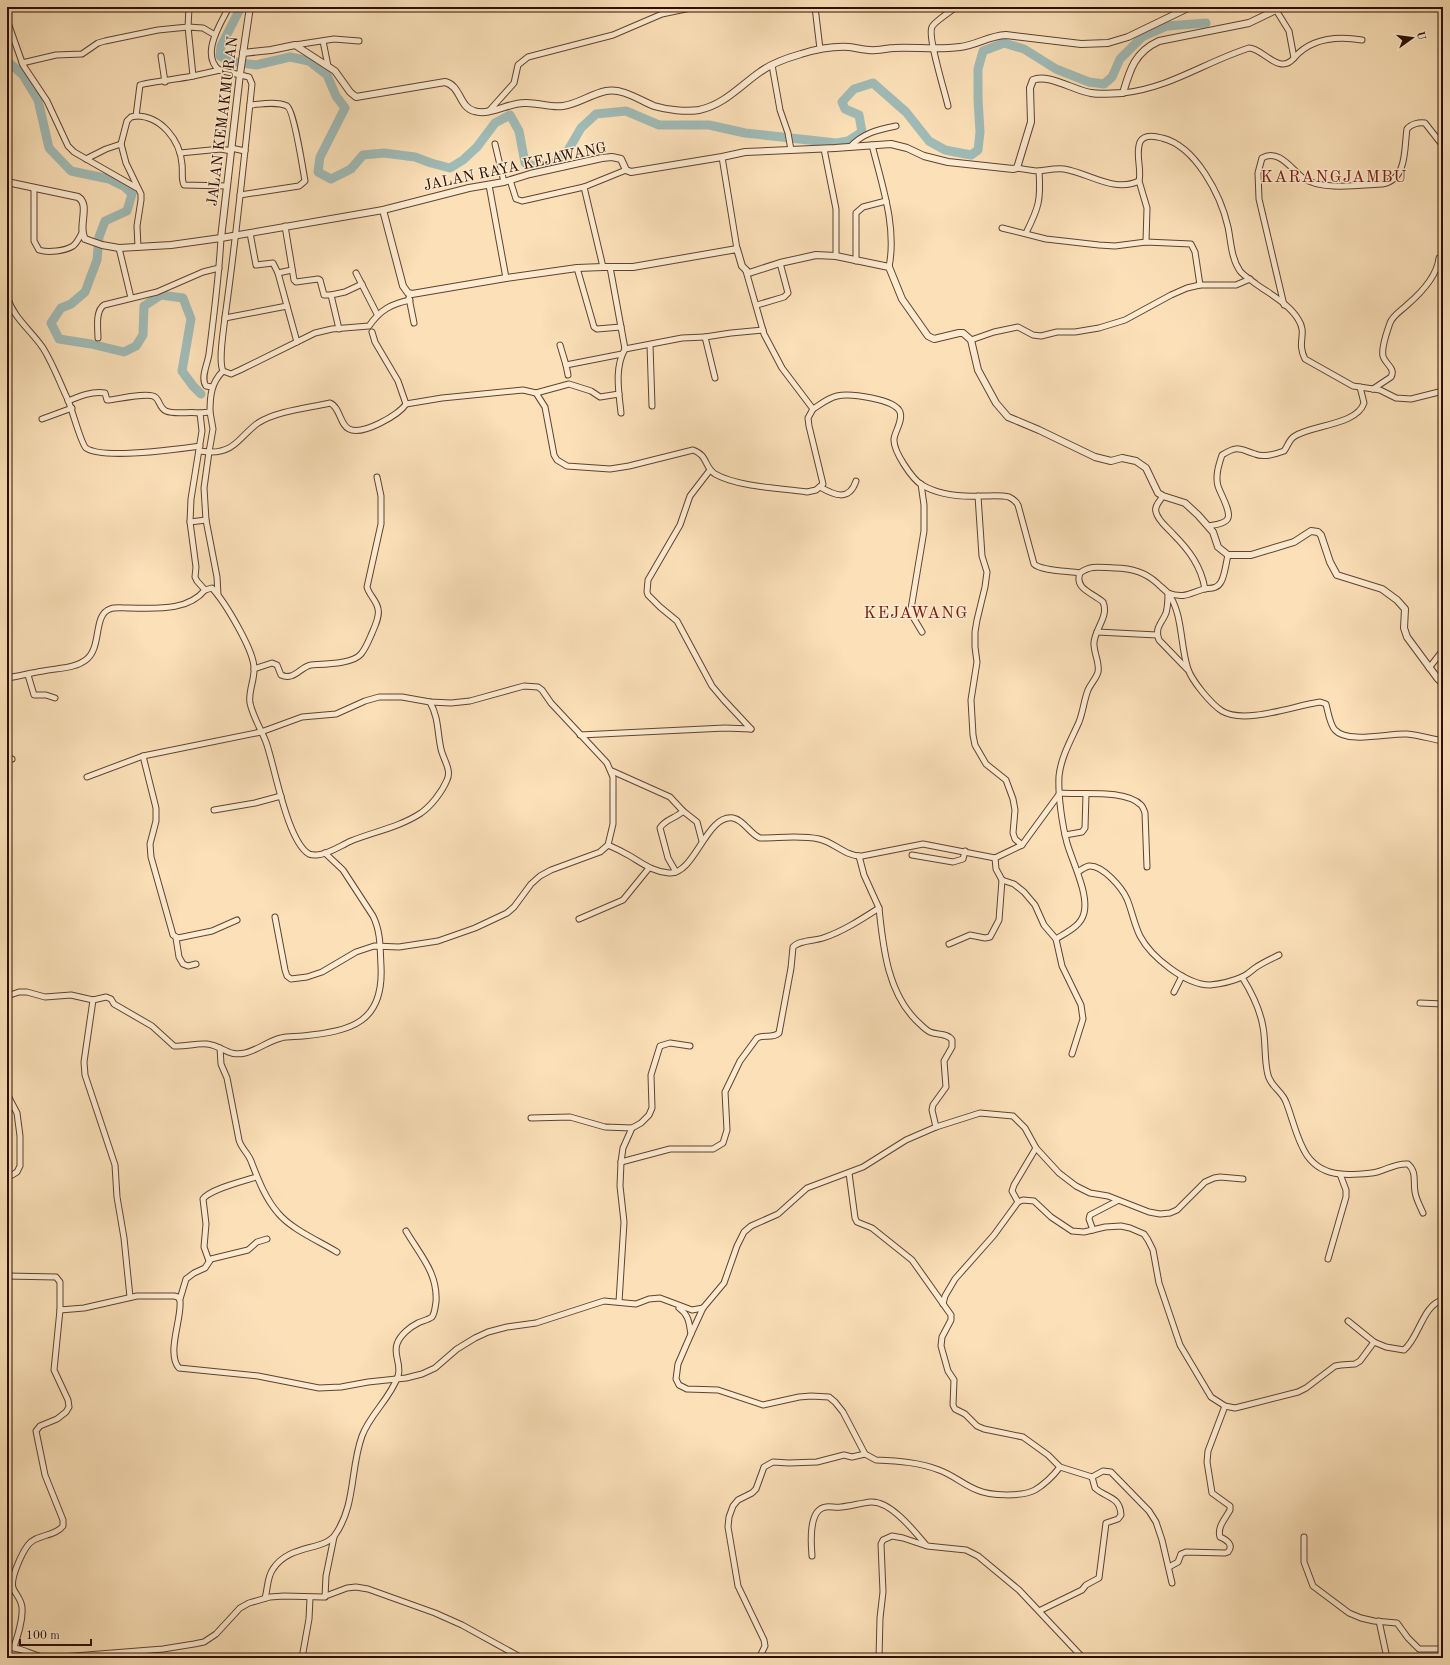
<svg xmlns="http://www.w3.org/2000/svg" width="1450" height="1665" viewBox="0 0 1450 1665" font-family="'Old Standard TT',serif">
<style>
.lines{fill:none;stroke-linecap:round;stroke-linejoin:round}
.river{stroke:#a0bbb7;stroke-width:9}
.minor-casing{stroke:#60422f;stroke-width:7}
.tertiary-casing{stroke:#60422f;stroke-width:8}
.minor{stroke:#fcebd1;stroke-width:5}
.tertiary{stroke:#fcebd1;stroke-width:6}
.labels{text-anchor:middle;stroke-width:3;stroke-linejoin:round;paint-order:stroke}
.street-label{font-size:15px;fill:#2d0e01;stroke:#fcebd1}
.quarter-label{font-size:17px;letter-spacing:1px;fill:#7a1f14;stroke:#fcebd1}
</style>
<rect width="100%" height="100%" fill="#fbe0b8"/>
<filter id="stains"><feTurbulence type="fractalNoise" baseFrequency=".005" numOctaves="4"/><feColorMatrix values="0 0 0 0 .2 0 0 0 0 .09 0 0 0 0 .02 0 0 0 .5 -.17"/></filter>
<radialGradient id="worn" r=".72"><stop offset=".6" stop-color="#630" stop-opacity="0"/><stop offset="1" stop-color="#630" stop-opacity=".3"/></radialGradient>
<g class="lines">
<g class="river">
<polyline points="241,7 221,46 220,56 229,61 256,65 290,57 309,61 327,75 336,96 345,108 320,157 318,172 331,179 351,169 363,155 384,153 415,157 431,163 450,168 463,160 477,147 495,123 510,115 519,131 525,163 535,166 555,163 567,152 581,128 596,114 626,111 659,125 709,125 745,133 836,143 848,141 862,132 859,115 845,109 842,102 854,89 873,83 906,112 929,141 945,150 971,155 978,150 980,132 978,99 978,69 983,51 1004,43 1024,49 1056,69 1089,82 1104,84 1112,77 1120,59 1142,37 1167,26 1206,23"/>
<polyline points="7,61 23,75 38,100 49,148 71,171 109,179 125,187 132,194 127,211 105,221 99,237 97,260 85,292 71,304 61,308 51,323 59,339 91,344 124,352 136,346 143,335 144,306 161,295 183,298 191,319 182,371 193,386 201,394"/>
</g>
<g class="minor-casing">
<g id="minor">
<polyline points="815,7 820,49"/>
<polyline points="7,20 23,65 47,101 68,146 74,152 137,188"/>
<polyline points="323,41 328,66"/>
<polyline points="295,45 334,39 359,41"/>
<polyline points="161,56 165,82"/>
<path d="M 1294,58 C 1311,38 1337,36 1362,40"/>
<polyline points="22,63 56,55 82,54 98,43 105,41 158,30 188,27 189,8"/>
<polyline points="772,65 780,110 788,133 791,150"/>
<polyline points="193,76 220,70"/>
<path d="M 1123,93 C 1170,88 1205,62 1249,48 C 1263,48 1279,76 1294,58 L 1289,31 L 1276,10"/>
<path d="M 948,106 C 945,92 927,36 932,27 C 934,22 950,12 956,7"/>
<polyline points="489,111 514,83 518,65 528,57 613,35 662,14 695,7"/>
<path d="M 136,116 C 161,116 180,140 182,164 C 183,171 181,179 184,185 L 227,186"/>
<polyline points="495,144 504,182"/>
<path d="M 872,145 C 882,185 897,227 889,267"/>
<path d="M 850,147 C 863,133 877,130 896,126"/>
<polyline points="231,148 245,151"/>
<polyline points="824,149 836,209 836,256"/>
<polyline points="180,153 221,149 231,151"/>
<polyline points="722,157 737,249"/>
<polyline points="86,159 106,149 121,144"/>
<path d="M 1017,168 C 1024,169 1032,171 1039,171 C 1048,170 1055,168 1064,169 C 1089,173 1114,193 1139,181 C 1142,169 1135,154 1140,142 C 1144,134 1155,136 1162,138 C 1196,146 1221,196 1228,227 C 1231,241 1231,258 1240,271 C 1244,276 1251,280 1256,284 C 1270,294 1289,304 1298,319 C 1308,334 1296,341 1305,359 L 1353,386 L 1380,390 L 1396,398 L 1411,399 L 1443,391"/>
<polyline points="510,180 516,199 522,201 584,187 626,170"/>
<polyline points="1139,181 1147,208 1146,242"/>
<polyline points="489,185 506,278"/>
<polyline points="584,187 603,267"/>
<path d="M 34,189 L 34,241 L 39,250 C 48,253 65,251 73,246 C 77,243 79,238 82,233"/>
<path d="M 240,195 L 299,186 L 305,181 C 303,170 294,110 287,106 C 277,101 261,104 250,105"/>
<polyline points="285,226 294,280 296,282 318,279 320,280 324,295 331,295 339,329"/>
<polyline points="1002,228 1046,239 1099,245 1115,246 1146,242 1191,244 1195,252 1200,285"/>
<polyline points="250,233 256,265 273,263 278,273 292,270"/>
<path d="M 1026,233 C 1039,207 1041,200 1039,171"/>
<path d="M 138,247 L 137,226 L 141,200 L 141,194 L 126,163 L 121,144 L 127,121 L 131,117 L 136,116 L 140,85 C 143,83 185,78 193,76 L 188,27 L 203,28 L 215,35"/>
<polyline points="119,248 131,298"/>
<polyline points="856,261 856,213 863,207 886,201"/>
<path d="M 610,267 L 625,349 C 614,368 619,393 621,413"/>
<polyline points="577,268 594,327 597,329 621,327"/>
<polyline points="278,273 287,306"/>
<polyline points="356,273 377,314"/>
<polyline points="331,295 345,292 362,284"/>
<path d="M 7,296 C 13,318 31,330 43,348 C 53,364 60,383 68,400 C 72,409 81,444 86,448 C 103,460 178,449 200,446"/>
<polyline points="409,298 414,323"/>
<polyline points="757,305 784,297 788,293 780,263"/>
<path d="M 1284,305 L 1259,199 L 1258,173 L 1262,158 C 1279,148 1292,170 1303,178 C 1321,191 1361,185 1382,184 C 1408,180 1404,147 1407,129 C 1411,124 1419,122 1425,123 L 1443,146"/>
<polyline points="225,318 287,306 297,342"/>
<path d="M 98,338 C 98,329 95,311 104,305 L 157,292 L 203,272 L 219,268"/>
<polyline points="971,340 994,332 1018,327 1033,335 1041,336 1057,332 1075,332 1099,328 1125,320 1171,295 1187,288 1200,285 1236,285 1250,279"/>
<polyline points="560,345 566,365"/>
<polyline points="650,345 652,406"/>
<polyline points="625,349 682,338 705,337"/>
<path d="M 223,371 L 231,374 L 240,370 L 315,333 L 332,329 L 369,326 C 380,310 391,304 410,300"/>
<polyline points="568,375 566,365 622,354"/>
<polyline points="715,378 705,337 731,333 763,330"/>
<path d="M 212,387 L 206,386 C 200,378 208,363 209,354 C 214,315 219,277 221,238"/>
<path d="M 1373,389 L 1391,377 C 1396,368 1385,364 1383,356 C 1381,347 1387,332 1390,323 C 1393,315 1401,311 1407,305 C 1421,293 1437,277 1439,258 L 1443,256"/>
<path d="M 536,393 L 545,407 L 554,455 L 557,460 L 567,466 L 610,469 L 629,466 L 693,450 C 708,455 704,467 715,474 C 738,487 780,488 807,492 L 816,490 L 823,484 L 809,426 L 808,418 L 813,409 L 782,368 L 764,334 L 746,271"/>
<path d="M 68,401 C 80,396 92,391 105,393 L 107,400 L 109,400 C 118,399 149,392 155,397 C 160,400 159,408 166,411 C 176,415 189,411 200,413"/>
<polyline points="406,404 442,398 523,390 536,393 569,384 591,391 600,397 619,394"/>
<path d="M 813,409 C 821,404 828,398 837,396 C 850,393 895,399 900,412 C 903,421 895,431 894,439 C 893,451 912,479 922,485 C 939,495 963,497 982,496 C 990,496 1001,495 1009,497 C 1013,499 1016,501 1018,505 L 1034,564 C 1041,571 1070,571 1080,573 C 1074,589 1093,593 1103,602 C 1109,616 1096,627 1094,642 C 1093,652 1100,662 1098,672 C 1096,679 1091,683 1088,690 C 1084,700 1083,712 1079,722 C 1071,740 1061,757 1059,776 C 1058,796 1062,824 1067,843 C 1072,861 1089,894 1084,913 C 1081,926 1067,932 1056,939 L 1044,925 L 1035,905 L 1024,892 L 1014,884 L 1002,880 L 996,869 L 995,858"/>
<polyline points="42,419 72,408"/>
<polyline points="199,451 209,452 213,429 210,412"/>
<polyline points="710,470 690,496 680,525 648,580 647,592 648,595 660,607 677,621 712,686 723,699 751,729"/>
<polyline points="921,484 924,505 924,531 911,609 913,617 922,632"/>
<path d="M 820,487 C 834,495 849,502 856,481"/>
<polyline points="978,496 982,556 987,572 985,587 977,620 975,632 975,647 977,662 971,700 973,735 975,745 986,764 1006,780 1013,799 1015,810 1013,833 1015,839 1022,845"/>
<path d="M 1163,496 C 1160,501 1154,506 1156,512 C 1158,521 1167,527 1173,534 C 1189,550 1201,566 1205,589"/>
<polyline points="190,522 206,520"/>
<path d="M 1208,526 C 1213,525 1226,524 1228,518 C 1231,511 1220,493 1218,486 C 1215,476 1219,464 1222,455 C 1238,445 1239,449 1255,454 C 1264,458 1276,454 1284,451 C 1288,446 1289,439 1295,436 C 1312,425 1357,425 1364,403 L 1360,387"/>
<path d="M 1080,573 C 1091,564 1103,568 1115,568 C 1131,568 1145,572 1157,583 C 1160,586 1165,590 1168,593 C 1183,613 1180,646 1188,669 C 1192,681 1211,704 1222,711 C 1245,725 1296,705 1320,702 L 1326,704 C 1328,712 1330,725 1335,730 C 1348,744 1389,733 1407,734 C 1419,735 1431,739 1443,741"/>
<path d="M 205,590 L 212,588 C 225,602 253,649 254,667 C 255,680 248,691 250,703 C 253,717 261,729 266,742 C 275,767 287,841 309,854 C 311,855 314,855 317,855 C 329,854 340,846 351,841 C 373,832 400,827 421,813 C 431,806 442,792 447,780 C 452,770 443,759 441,749 C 437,731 439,719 430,702"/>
<path d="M 218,595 L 217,577 L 206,520 L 204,488 L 209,452 C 235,453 240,436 258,423 C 277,411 308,408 330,403 C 340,407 340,425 349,429 C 362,436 399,415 406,404 L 398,381 L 375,342 L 372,332"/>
<polyline points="1097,632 1157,635"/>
<polyline points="1429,668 1443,650"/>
<path d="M 254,669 L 272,663 L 277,665 L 281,675 C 294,681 300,667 311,665 C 324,664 353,664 361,654 C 366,648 369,640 372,633 C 375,626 380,616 378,609 C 377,601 369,595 367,587 L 381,524 L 381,496 L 377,477"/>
<path d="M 1187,669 L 1159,640 C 1154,628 1162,623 1166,613 C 1168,606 1168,600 1168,593 C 1184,599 1190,593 1204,589 C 1211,588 1217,589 1221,582 C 1225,575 1226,563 1228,555"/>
<polyline points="28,675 34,695 46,695 55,698"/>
<path d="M 7,678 C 19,676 31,673 43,671 C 57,668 75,669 87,659 C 102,646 93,615 110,609 C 115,607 122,608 128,608 C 154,608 187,612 205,590 L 197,581 L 195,577 L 196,567 L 190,522 L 191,499 L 202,431 L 200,413 L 210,412 C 210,396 211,383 223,371 C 218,361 224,328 225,317 C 236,239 244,162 252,84 L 249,77 L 219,70 C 200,54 221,23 229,7"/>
<polyline points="580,735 725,728 751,729"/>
<polyline points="143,756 156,808 156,821 150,844 151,857 173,935 178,938 212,931 237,920"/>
<polyline points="7,760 12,759"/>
<path d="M 612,771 L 670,797 L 683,811 C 677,818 665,819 660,828 L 668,858 L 676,872"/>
<polyline points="87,777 143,756 261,732 302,717 336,714 365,701 379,697 402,697 430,702 451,703 470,701 524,686 538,687 542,690 551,703 607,763 613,777 613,824 608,845 600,852 551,870 540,876 531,884 514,907 507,913 475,928 438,941 399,947 374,946 356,952 322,972 307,977 291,979 287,976 285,970 275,917"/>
<polyline points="214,810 255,803 281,796"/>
<polyline points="683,811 697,822 702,841"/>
<polyline points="1065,835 1082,832 1085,828 1086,794"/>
<path d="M 608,845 C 615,848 623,852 630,856 C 642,863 653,872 669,873 C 695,875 706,814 733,818 C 744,820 750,834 760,838 C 780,838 800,835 819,839 C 834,842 846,857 862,856 L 923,844 L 995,858 L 1022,845 L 1060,793 C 1082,795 1125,789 1141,805 C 1143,807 1144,810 1145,813 L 1147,867"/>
<polyline points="912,855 953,862 963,859 965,851"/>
<path d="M 1078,872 C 1082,869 1085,867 1089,866 C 1103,865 1122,888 1127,899 C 1132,911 1134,924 1140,936 C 1151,957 1186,985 1210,985 C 1220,984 1233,981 1242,977 C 1247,975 1251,971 1255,968 C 1262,963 1271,959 1279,955"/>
<path d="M 879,908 C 883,948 888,996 920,1024 C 923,1027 926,1030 930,1032 C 937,1035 948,1033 952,1040 L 952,1047 L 944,1061 L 946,1087 L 933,1105 L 932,1110 L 936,1127"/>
<polyline points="579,919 623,900 649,868"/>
<polyline points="176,938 179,957 183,964 188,966 196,964"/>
<polyline points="1056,939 1062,966 1081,1005 1083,1019 1072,1054"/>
<polyline points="949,944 970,935 985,938 990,937 999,920 1002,880"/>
<path d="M 1242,977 C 1252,993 1260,1009 1263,1027 C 1266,1043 1264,1060 1268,1075 C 1271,1087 1282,1091 1286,1102 C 1298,1132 1300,1170 1340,1174 C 1349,1175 1369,1174 1377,1172 C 1388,1169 1396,1163 1408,1164 C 1417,1172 1413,1181 1415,1192 C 1416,1199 1420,1206 1423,1213"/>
<polyline points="1174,992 1182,976"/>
<path d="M 7,996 L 19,992 L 27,992 L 45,997 L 71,995 L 93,1000 L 106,997 L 111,999 L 114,1004 L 152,1026 L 174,1046 C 185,1047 196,1043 207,1044 C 223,1046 228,1057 245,1053 C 258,1050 268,1041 281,1038 C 288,1036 296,1037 303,1036 C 351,1031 384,1023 381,966 C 380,949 381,932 373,916 L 343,870 L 325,853"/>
<polyline points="93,1000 84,1062 85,1075 115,1165 117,1197 124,1238 130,1297"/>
<polyline points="1420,1003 1443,1004"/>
<path d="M 220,1048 L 221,1064 L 227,1078 L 239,1140 C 241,1148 248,1153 251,1161 C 258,1179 265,1198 278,1213 C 291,1229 319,1241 337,1252"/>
<polyline points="7,1094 17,1113 20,1136 20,1166 17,1172 7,1178"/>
<polyline points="531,1118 570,1117 605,1127 632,1128"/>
<path d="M 1036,1148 L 1014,1185 L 1012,1191 L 1018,1202 L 1023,1200 L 1034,1201 L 1051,1217 L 1072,1231 L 1084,1232 L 1105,1227 L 1121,1226 L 1130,1228 L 1144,1234 L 1148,1240 L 1153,1250 L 1159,1283 L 1180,1345 L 1211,1397 L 1225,1406 L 1235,1408 L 1247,1405 L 1298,1392 L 1306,1388 L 1335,1366 L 1341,1365 L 1355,1364 L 1360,1361 L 1374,1342 L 1386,1347 L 1404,1350 C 1419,1338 1423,1304 1443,1300"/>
<path d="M 621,1162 L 670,1149 L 713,1149 L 723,1143 L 727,1130 L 725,1092 L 740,1061 L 757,1038 C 764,1034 772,1039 779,1033 L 791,968 L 793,947 C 799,940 814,941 823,938 C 842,932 862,919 879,908 L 864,875 L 859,856"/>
<polyline points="849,1173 855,1218 857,1222 872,1228 912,1260 951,1315 951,1320 942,1337 941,1346 948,1371 954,1380 953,1405 955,1409 965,1414 977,1426 984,1429 1023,1437 1048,1455 1060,1467 1092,1477 1103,1471 1111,1472 1149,1511 1156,1522 1162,1540 1172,1583"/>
<polyline points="1093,1230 1089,1219 1090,1215 1117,1201"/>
<polyline points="1328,1259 1346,1197 1346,1190 1340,1174"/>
<path d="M 209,1261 L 204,1247 L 206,1224 L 203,1199 C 210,1189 244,1181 256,1177"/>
<path d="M 7,1276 L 56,1277 L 60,1282 L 60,1310 L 84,1308 L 137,1296 L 174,1296 L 178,1297 L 180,1301 C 182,1319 166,1353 179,1368 L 258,1376 L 319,1388 L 341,1387 L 368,1382 L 406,1378 L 422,1374 L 435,1368 L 457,1349 L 475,1338 L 488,1332 L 507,1327 L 536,1323 L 604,1301 L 636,1304 L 649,1299 L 660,1298 L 692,1310 L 703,1308"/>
<polyline points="180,1299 186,1279 194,1273 205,1268 211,1259 248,1250 257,1242 267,1239"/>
<polyline points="619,1302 624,1222 620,1186 621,1162 623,1148 632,1128 641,1123 649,1115 652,1108 651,1075 660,1046 670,1043 690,1046"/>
<polyline points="943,1304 945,1296 955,1279 994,1235 1018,1202"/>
<path d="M 679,1308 C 689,1315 689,1323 691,1334"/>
<polyline points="1348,1321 1374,1342"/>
<path d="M 1060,1467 C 1053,1476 1045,1484 1035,1490 C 1022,1497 990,1496 977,1490 C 964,1485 953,1475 939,1470 C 919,1462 897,1461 876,1460 L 865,1454 L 843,1412 L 835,1402 L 829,1397 L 811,1396 L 799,1397 L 763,1405 L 718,1390 L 687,1389 L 679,1385 L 676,1379 L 678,1364 L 691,1334 L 703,1308 L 724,1283 L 737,1246 L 744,1232 L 751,1226 L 778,1214 L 807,1188 L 863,1167 L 906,1140 L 936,1127 L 980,1113 L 1013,1116 L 1025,1128 L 1036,1148 L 1059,1173 L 1076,1186 L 1090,1193 L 1108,1196 L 1149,1212 L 1160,1214 L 1170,1213 L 1177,1210 L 1205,1182 L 1214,1178 L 1220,1177 L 1243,1179"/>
<polyline points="1304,1537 1304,1562 1313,1586 1349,1613 1361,1618 1374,1621 1397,1623 1408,1638 1419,1649 1443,1649"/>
<path d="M 812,1556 C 811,1544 808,1509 826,1507 C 830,1506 836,1508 841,1507 C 851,1506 861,1503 871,1502 C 891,1501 914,1531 926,1545"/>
<path d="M 1169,1567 L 1178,1562 L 1181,1554 L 1186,1552 L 1225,1553 L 1228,1552 C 1234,1545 1227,1540 1220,1537 C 1217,1527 1225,1519 1230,1510 L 1230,1506 L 1212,1493 L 1207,1462 L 1208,1451 L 1225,1406"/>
<polyline points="325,1597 326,1576 334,1537"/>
<path d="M 265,1598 C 268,1588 267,1577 273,1569 C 289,1544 324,1551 335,1535 C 356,1505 350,1469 362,1436 C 370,1414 390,1399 398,1376 C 402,1365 393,1355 397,1344 C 400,1335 410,1327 418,1323 C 422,1321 428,1320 432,1317 C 435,1313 435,1307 436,1302 C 438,1273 420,1255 406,1231"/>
<path d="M 1039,1611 L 1082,1590 L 1086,1585 L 1099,1578 L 1106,1523 L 1118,1519 L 1121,1515 C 1120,1496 1106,1498 1095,1488 L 1092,1477"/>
<polyline points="1379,1621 1387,1658"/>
<path d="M 14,1647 C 18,1635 23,1620 22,1608 C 22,1600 16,1595 13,1588 C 10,1578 22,1553 28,1545 C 36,1534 55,1537 63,1526 L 63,1520 L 45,1475 L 36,1431 L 40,1426 L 57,1419 L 66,1412 L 69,1407 L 68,1400 L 54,1370 L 60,1310"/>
<path d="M 7,1648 C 21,1646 33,1657 49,1658 L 163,1649 L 194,1644 L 204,1642 L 216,1634 L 240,1608 L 249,1603 L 270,1597 L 284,1596 L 323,1597 L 347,1588 L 356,1587 L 368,1589 L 435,1613 L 462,1625 L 522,1658"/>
<polyline points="302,1658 309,1619 310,1598"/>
<polyline points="759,1658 765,1646 764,1640 738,1586 728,1527 729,1517 733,1506 738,1500 752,1493 756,1489 764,1467 773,1462 789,1463 817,1462 844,1455 852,1457 865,1454"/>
<polyline points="879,1658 880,1618 883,1592 881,1544 883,1540 892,1536 903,1538 927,1546 966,1550 978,1556 1019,1590 1083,1658"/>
</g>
</g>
<g class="tertiary-casing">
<g id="tertiary">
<path d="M 243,53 L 271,50 L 295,45 L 335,71 L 350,92 L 356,97 L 445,82 C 461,86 459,107 474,111 C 490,116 508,103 524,103 C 537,102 550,108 563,106 C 578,104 591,94 606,91 C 623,88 639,100 654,106 C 667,110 686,112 699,110 C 724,105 741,85 760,72 C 772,63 787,58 801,54 C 817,49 832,46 849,47 C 858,48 867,51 876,50 C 882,50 888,48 894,48 C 916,47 938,50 960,47 C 977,45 988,36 1006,35 L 1081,44 L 1108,43 L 1128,37 L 1190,7"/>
<path d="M 7,182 L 78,197 C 91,205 77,227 85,239 L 102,245 L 119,248 L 171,245 L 221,238 L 383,210 L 469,188 L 504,182 L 530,174 L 602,158 L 612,157 L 621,159 L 626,170 L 631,172 L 722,157 L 745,152 L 835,148 L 891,144 L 907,148 L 924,156 L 948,162 L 1013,169 L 1017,168 L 1031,122 L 1030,88 L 1033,80 C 1048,73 1075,91 1091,93 C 1102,95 1112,93 1123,93 C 1130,69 1135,52 1159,41 L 1249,23 L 1282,7"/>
<polyline points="383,210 403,286 408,293 412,294 506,278 577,268 603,267 633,267 737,249 742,266 749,273 780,263 816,255 836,256 889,267 902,299 928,336 934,339 959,333 963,333 971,340 978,370 996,403 1008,417 1039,430 1095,457 1111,461 1122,458 1136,461 1146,468 1158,493 1163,496 1185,503 1198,515 1213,532 1218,547 1228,555 1251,555 1294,542 1311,531 1318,532 1321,535 1330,562 1337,575 1382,589 1397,600 1405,609 1404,628 1407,637 1438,679 1443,684"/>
<polyline points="221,238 240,74 250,7"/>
</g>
</g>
<use href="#minor" class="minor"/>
<use href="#tertiary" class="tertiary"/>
</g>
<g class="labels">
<g class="street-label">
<text transform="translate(222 121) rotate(-83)" y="5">JALAN KEMAKMURAN</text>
<text transform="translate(515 166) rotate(-12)" y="5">JALAN RAYA KEJAWANG</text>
</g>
<g class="quarter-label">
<text x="1334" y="182">KARANGJAMBU</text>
<text x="916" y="618">KEJAWANG</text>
</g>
</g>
<rect width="1450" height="1665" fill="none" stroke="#fbe0b8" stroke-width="24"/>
<rect x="8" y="8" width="1434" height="1649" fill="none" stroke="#2d0e01" stroke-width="2"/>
<rect x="12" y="12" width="1426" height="1641" fill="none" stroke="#2d0e01"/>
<g transform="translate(1412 38) rotate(76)" stroke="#fcebd1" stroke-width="3" paint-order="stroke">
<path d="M0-3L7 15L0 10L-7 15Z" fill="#2d0e01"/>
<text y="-6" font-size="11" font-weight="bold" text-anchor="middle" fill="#2d0e01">U</text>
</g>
<path d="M20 1639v6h71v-6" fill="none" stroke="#2d0e01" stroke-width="2"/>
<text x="26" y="1639" font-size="12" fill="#2d0e01" stroke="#fcebd1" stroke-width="3" paint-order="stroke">100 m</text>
<rect width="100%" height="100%" filter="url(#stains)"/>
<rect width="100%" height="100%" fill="url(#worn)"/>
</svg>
